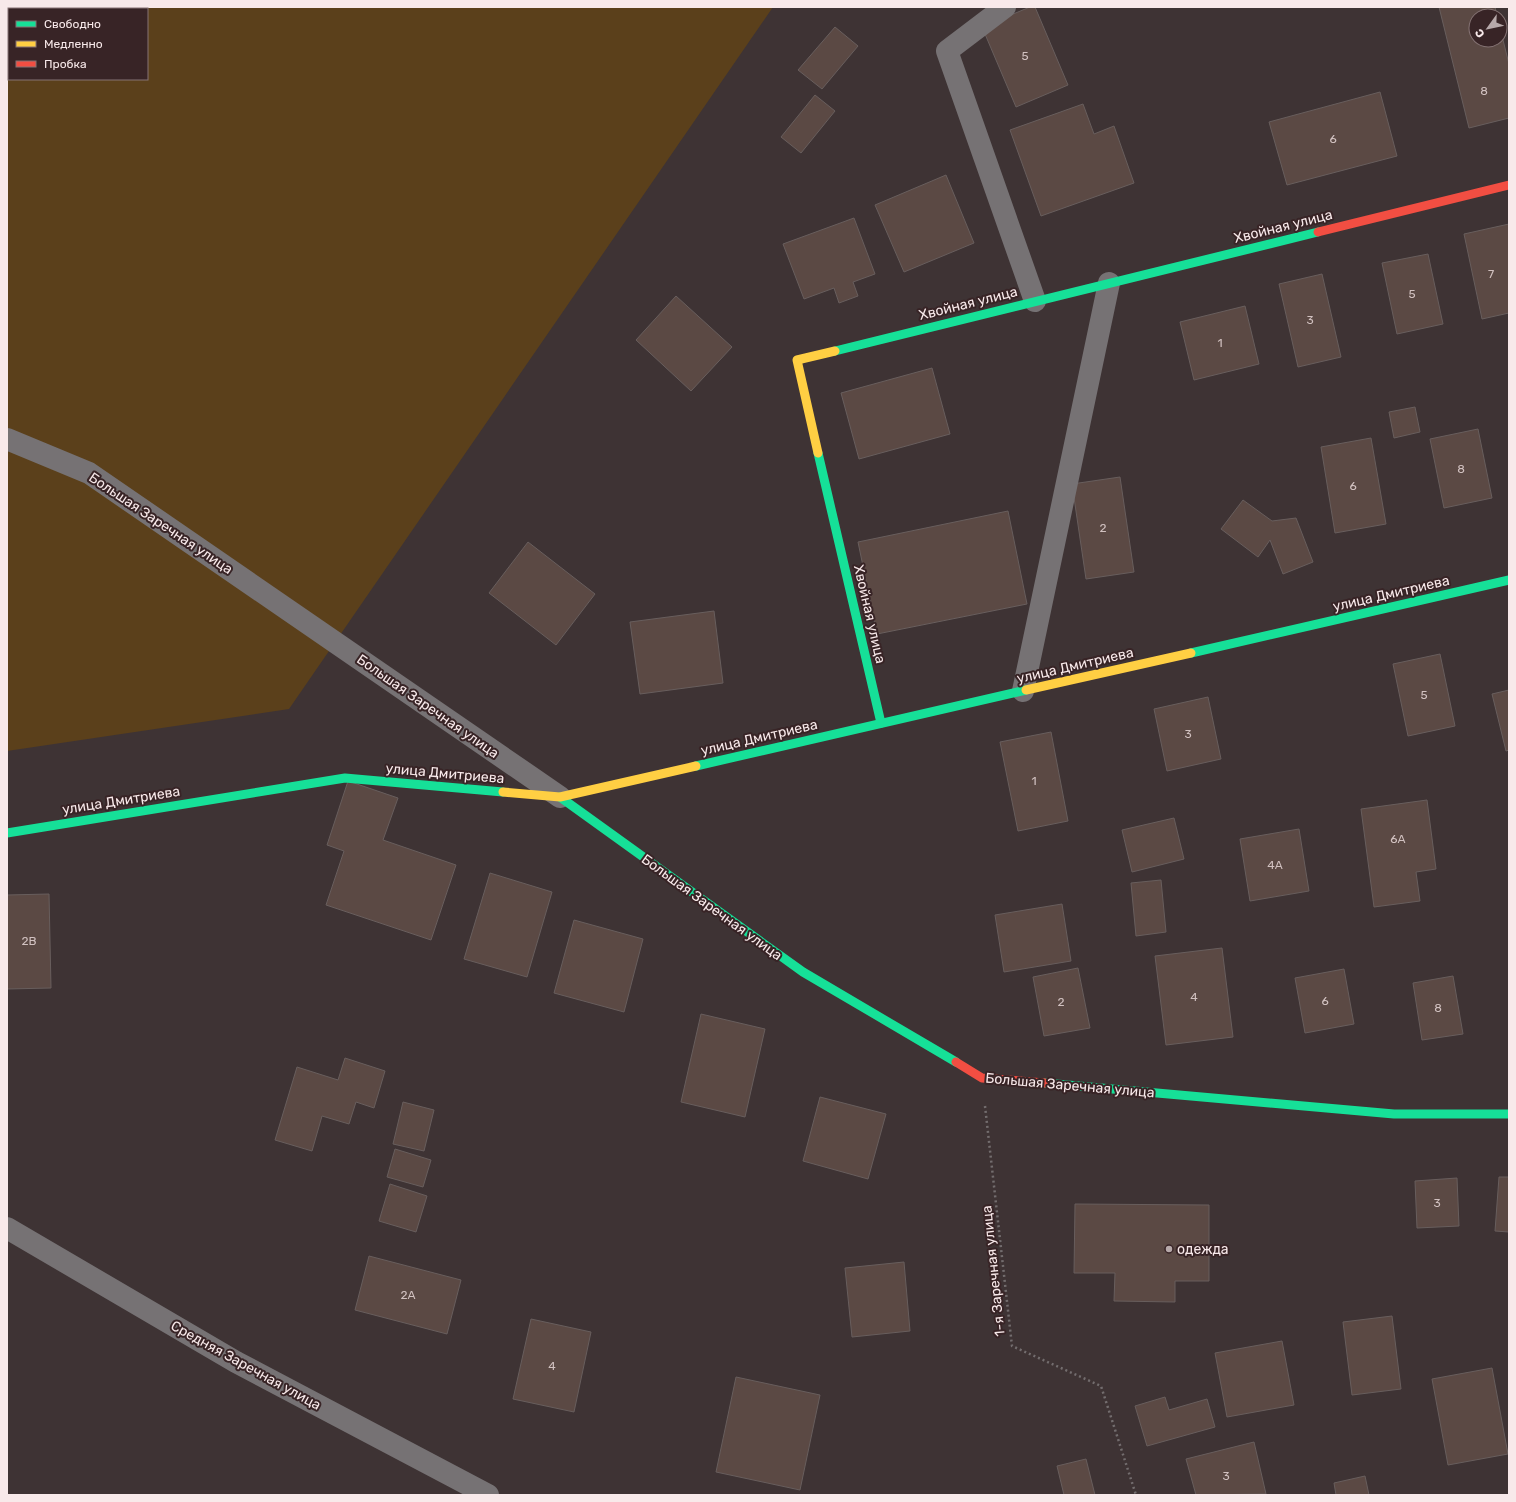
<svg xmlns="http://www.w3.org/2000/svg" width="1516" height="1502" viewBox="0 0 1516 1502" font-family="Rubik,sans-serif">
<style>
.green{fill:#5b401b;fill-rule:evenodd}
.building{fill:#5b4944;stroke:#685e5d}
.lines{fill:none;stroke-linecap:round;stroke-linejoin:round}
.path{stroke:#736d6e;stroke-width:2.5;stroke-dasharray:2 3;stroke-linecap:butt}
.street{stroke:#767274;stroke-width:22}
.fast{stroke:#16e098;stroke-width:9}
.slow{stroke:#ffcf43;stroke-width:9}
.jam{stroke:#f24e42;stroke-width:9}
.poi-dot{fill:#b7a9aa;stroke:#382426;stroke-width:1.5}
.labels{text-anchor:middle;stroke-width:4;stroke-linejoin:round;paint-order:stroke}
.number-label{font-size:12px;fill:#d1c1c0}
.street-label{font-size:14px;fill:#f8e9ea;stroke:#382426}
.poi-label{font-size:14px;fill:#f8e9ea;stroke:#382426;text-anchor:start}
</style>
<rect width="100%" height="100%" fill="#3e3334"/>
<path class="green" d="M 7,7 L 773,7 L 289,709 L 7,751 ZM 9,9 L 147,9 L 147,79 L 9,79 Z"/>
<g class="building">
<polygon points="1030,7 1035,7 1068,85 1016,107 982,27"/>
<polygon points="1439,7 1495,7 1497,16 1476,16 1476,40 1500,40 1500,28 1509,64 1509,118 1469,128"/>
<polygon points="835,27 858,46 822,89 798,70"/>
<polygon points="1380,92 1397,156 1287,185 1269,122"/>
<polygon points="815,95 835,111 801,153 781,137"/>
<polygon points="1083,104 1094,134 1114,126 1134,183 1041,216 1010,130"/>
<polygon points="946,175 974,243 904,272 875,205"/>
<polygon points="854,218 875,274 853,282 858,296 839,303 834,288 804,299 783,244"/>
<polygon points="1509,224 1509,313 1482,319 1464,234"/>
<polygon points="1428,254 1443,324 1397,334 1382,263"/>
<polygon points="1322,274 1341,357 1298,367 1279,284"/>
<polygon points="676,296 732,347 691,391 636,340"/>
<polygon points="1245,306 1259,364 1194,380 1180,322"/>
<polygon points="932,368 950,434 859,459 841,393"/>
<polygon points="1415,407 1420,432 1394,438 1389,412"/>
<polygon points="1478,429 1492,498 1444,508 1430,439"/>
<polygon points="1371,438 1386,524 1335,533 1321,447"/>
<polygon points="1120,477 1134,572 1086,579 1072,484"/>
<polygon points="1243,500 1272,521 1296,518 1313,562 1283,574 1270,540 1258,557 1221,529"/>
<polygon points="1008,511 1027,604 877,634 858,542"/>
<polygon points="528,542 595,594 556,645 489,593"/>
<polygon points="714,611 723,683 640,694 630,622"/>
<polygon points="1440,654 1455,726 1408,736 1393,664"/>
<polygon points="1509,690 1509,750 1506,751 1492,694"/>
<polygon points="1208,697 1221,759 1167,771 1154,709"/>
<polygon points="1051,732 1068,821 1018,831 1000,742"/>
<polygon points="348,781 398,798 383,840 456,865 431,940 326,905 344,851 327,845"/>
<polygon points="1427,800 1436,869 1416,872 1420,901 1374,907 1361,809"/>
<polygon points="1174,818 1184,859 1132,872 1122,830"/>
<polygon points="1299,829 1309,891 1250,901 1240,839"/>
<polygon points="490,873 552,892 527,977 464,959"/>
<polygon points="1161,880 1166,932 1136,936 1131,883"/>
<polygon points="49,894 51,988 7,989 7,895"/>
<polygon points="1062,904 1071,961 1004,972 995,915"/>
<polygon points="574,920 643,939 624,1012 554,993"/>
<polygon points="1222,948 1233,1037 1166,1045 1155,956"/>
<polygon points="1078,968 1090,1028 1044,1036 1033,977"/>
<polygon points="1344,969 1354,1024 1305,1033 1295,978"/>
<polygon points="1453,976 1463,1034 1422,1040 1413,983"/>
<polygon points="701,1014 765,1029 745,1117 681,1102"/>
<polygon points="345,1058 385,1071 374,1108 356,1102 349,1124 322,1116 312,1151 275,1140 297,1067 338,1080"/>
<polygon points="820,1097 886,1114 868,1179 803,1161"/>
<polygon points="403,1102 434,1110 424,1151 393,1144"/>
<polygon points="395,1149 431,1160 423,1187 387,1177"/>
<polygon points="1499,1177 1509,1177 1509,1232 1495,1231"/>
<polygon points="1457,1178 1459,1226 1417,1228 1415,1181"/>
<polygon points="390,1184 427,1196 416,1232 379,1221"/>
<polygon points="1075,1204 1209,1205 1209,1281 1175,1281 1175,1302 1114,1301 1115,1273 1074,1273"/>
<polygon points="369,1256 461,1280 447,1334 355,1310"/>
<polygon points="904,1262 910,1331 852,1337 845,1268"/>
<polygon points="1392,1316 1401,1389 1352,1395 1343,1322"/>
<polygon points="531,1319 591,1332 574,1412 513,1399"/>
<polygon points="1282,1341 1294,1405 1227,1417 1215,1353"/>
<polygon points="1492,1368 1508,1454 1448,1465 1432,1379"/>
<polygon points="736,1377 820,1395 800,1490 716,1472"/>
<polygon points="1165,1397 1169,1410 1207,1399 1215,1427 1147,1446 1135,1406"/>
<polygon points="1254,1442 1266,1494 1196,1495 1186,1459"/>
<polygon points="1086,1459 1095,1495 1064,1495 1057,1466"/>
<polygon points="1365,1476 1369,1495 1336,1495 1334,1483"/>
</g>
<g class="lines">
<polyline class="path" points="985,1106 1012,1346 1101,1386 1136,1495"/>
<g class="street">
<polyline points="1005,7 947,51 1035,301"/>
<polyline points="7,439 89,473 560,797"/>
<polyline points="1023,691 1109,283"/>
<polyline points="7,1228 236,1362 488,1495"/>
</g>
<g class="fast">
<polyline points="835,351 1318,232"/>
<polyline points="818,453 881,723"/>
<polyline points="1191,653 1509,580"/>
<polyline points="696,766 1026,690"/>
<polyline points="560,797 803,972 956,1062"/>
<polyline points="7,833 345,778 503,792"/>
<polyline points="1045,1083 1394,1114 1509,1114"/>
</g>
<g class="slow">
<polyline points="818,453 797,360 835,351"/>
<polyline points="1026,690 1191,653"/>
<polyline points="503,792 560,797 696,766"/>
</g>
<g class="jam">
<polyline points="1318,232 1509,185"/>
<polyline points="956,1062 982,1078 1045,1083"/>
</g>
</g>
<circle class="poi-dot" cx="1169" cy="1249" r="4"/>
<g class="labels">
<g class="number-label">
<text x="1025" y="60">5</text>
<text x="1484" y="95">8</text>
<text x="1333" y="143">6</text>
<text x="1491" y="278">7</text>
<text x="1412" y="298">5</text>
<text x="1310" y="324">3</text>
<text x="1220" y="347">1</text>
<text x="1461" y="473">8</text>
<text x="1353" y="490">6</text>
<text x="1103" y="532">2</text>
<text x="1424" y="699">5</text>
<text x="1188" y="738">3</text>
<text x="1034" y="785">1</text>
<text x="1398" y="843">6А</text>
<text x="1275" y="869">4А</text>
<text x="29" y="945">2В</text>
<text x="1194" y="1001">4</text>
<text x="1325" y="1005">6</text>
<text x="1061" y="1006">2</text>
<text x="1438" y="1012">8</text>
<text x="1437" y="1207">3</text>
<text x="408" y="1299">2А</text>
<text x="552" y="1370">4</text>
<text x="1226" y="1480">3</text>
</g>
<g class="street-label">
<text transform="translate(1283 226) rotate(-14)" y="5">Хвойная улица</text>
<text transform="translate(968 303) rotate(-14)" y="5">Хвойная улица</text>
<text transform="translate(161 523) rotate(34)" y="5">Большая Заречная улица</text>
<text transform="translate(1391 593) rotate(-13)" y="5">улица Дмитриева</text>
<text transform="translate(870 614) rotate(77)" y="5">Хвойная улица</text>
<text transform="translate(1075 665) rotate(-13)" y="5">улица Дмитриева</text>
<text transform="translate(428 706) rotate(35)" y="5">Большая Заречная улица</text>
<text transform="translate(759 737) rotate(-13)" y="5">улица Дмитриева</text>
<text transform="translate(445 773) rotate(5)" y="5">улица Дмитриева</text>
<text transform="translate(121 800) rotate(-9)" y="5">улица Дмитриева</text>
<text transform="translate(712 907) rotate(36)" y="5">Большая Заречная улица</text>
<text transform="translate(1070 1085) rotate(5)" y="5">Большая Заречная улица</text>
<text transform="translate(993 1271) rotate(-96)" y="5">1-я Заречная улица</text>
<text transform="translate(246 1365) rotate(29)" y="5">Средняя Заречная улица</text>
</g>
<g class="poi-label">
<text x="1177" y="1254">одежда</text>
</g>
</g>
<rect width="1516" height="1502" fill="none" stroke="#f8e9ea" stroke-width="16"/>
<rect x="8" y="8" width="140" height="72" fill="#382426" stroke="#857374"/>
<rect x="16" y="21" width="20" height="6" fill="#16e098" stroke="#857374"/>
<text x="44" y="28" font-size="12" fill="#f8e9ea">Свободно</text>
<rect x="16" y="41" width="20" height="6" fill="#ffcf43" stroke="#857374"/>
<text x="44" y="48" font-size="12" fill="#f8e9ea">Медленно</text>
<rect x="16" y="61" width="20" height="6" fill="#f24e42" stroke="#857374"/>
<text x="44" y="68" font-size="12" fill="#f8e9ea">Пробка</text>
<g transform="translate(1488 28) rotate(237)"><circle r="19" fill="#382426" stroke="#857374"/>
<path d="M0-3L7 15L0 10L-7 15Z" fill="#b7a9aa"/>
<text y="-6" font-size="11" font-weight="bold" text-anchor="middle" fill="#f8e9ea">С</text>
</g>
</svg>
